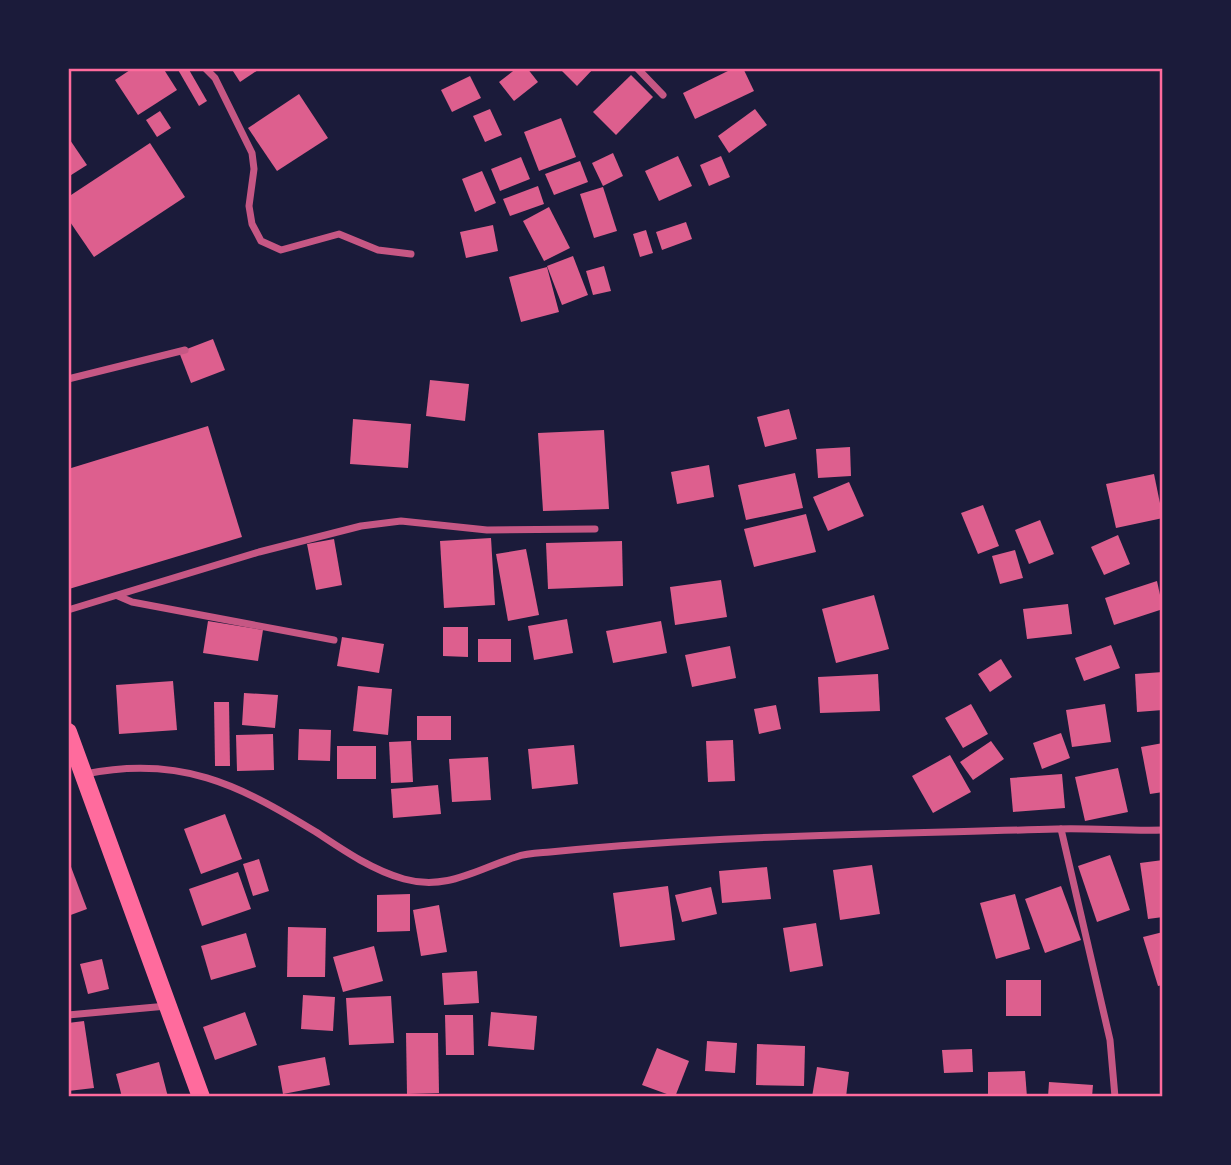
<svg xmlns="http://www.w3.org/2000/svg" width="1231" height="1165" viewBox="0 0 1231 1165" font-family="Inter,sans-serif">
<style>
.building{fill:#dd5f8e}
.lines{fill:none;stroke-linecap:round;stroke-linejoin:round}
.minor{stroke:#c65784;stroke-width:7}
.primary{stroke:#ff6b9d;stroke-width:18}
.neatline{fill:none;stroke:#ff6b9d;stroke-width:2.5}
</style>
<rect width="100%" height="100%" fill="#1b1b3a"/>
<g class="building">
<polygon points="133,68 163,68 177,90 138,115 115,80"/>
<polygon points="177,68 188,68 207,101 199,106"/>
<polygon points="231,68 261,68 240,82"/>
<polygon points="517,68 527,68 538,82 514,101 499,82"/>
<polygon points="559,68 594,68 577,86"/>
<polygon points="734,68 743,68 754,91 695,119 683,93"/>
<polygon points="631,75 653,97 616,135 593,112"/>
<polygon points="470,76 481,98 452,112 441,90"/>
<polygon points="299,94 328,138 277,171 248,128"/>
<polygon points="490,109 502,135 485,142 473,116"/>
<polygon points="755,109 767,125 729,153 718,136"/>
<polygon points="160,111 171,128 157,137 146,120"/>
<polygon points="561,118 576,157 539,171 524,132"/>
<polygon points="68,137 87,165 68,177"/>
<polygon points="150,143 185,197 94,257 68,219 68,197"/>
<polygon points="613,153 623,176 603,186 592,163"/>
<polygon points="678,156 692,186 659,201 645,171"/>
<polygon points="721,156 730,177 709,186 700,165"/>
<polygon points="521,157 530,179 500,191 491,169"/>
<polygon points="580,161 588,182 554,195 545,174"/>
<polygon points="482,171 496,203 475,212 462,179"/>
<polygon points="538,186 544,204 510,216 503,199"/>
<polygon points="603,187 617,231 594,238 580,194"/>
<polygon points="549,207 570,248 544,261 523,221"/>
<polygon points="686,222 692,239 662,250 656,232"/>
<polygon points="493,225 498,251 466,258 460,232"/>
<polygon points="646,230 653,253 640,257 633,234"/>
<polygon points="573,256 588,295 562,305 547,266"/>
<polygon points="604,266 611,291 593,295 586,271"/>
<polygon points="547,267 559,312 521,322 509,277"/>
<polygon points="213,339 225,370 191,383 179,352"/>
<polygon points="430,380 469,384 465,421 426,416"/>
<polygon points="789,409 797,439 765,447 757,417"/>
<polygon points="353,419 411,424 408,468 350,464"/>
<polygon points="208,426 242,537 69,589 68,469"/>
<polygon points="604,430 609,509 543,511 538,433"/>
<polygon points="850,447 851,476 818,478 816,449"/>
<polygon points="709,465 714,497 677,504 671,472"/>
<polygon points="795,473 803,508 746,520 738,485"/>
<polygon points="1154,474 1163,518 1116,528 1106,484"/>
<polygon points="849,482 864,516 828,531 813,497"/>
<polygon points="983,505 999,546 978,554 961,513"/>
<polygon points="806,514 816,552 754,567 744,529"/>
<polygon points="1040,520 1054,554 1029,564 1015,530"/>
<polygon points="1118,535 1130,564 1104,575 1091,547"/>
<polygon points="491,538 495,605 444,608 440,541"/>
<polygon points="334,539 342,585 316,590 307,544"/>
<polygon points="622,541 623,586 548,589 546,543"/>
<polygon points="526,549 539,615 508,621 496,554"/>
<polygon points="1015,550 1023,578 1000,584 992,556"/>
<polygon points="721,580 727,617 675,625 670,587"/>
<polygon points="1157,581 1163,609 1114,625 1105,598"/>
<polygon points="874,595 889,649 836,663 822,609"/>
<polygon points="1068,604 1072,634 1027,639 1023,609"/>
<polygon points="567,619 573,653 534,660 528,626"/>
<polygon points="208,621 263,630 258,661 203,653"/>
<polygon points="661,621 667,653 613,663 606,631"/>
<polygon points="443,627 468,627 468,657 443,656"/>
<polygon points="342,637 384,644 379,673 337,666"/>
<rect x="478" y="639" width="33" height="23"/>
<polygon points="1111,645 1120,668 1084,681 1075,658"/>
<polygon points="730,646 736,678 692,687 685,655"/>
<polygon points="1001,659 1012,677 990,692 978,674"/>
<polygon points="1163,672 1163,710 1137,712 1135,674"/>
<polygon points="878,674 880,711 820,713 818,677"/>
<polygon points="173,681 177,730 119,734 116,685"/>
<polygon points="358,686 392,689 388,735 353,731"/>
<polygon points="244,693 278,695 275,728 242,725"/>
<polygon points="214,702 229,702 230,766 215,766"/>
<polygon points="971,704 988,734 963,748 945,718"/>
<polygon points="1105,704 1111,742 1072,747 1066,710"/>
<polygon points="776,705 781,729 759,734 754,709"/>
<rect x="417" y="716" width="34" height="24"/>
<polygon points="299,729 331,730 330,761 298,760"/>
<polygon points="1061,733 1070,758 1042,769 1033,743"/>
<polygon points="273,734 274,770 237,771 236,735"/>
<polygon points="733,740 735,781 708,782 706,741"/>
<polygon points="411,741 413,782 391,783 389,742"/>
<polygon points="991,741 1004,759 973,780 960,762"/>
<polygon points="1163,743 1163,792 1150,794 1141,747"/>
<polygon points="574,745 578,784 532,789 528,749"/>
<rect x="337" y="746" width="39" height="33"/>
<polygon points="950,755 971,792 933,813 912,776"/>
<polygon points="488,757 491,800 452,802 449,759"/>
<polygon points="1118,768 1128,812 1085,821 1075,777"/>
<polygon points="1062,774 1065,808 1013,812 1010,778"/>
<polygon points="438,785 441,814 393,818 391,789"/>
<polygon points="225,814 242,859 201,874 184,829"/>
<polygon points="1110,855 1130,910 1097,922 1078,866"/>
<polygon points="68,859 87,909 68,916"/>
<polygon points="259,859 269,891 253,896 243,864"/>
<polygon points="1163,860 1163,917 1148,919 1140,863"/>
<polygon points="872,865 880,914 840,920 833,870"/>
<polygon points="767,867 771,899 722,903 719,871"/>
<polygon points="238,872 251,909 202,926 189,889"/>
<polygon points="668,886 675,940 620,947 613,893"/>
<polygon points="1061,886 1081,940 1045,953 1025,899"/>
<polygon points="711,887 717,914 682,922 675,895"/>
<polygon points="410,894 410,931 377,932 377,895"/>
<polygon points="1015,894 1030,949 996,959 980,903"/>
<polygon points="439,905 447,952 421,956 413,910"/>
<polygon points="816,923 823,966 790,972 783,928"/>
<polygon points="288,927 326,928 325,977 287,977"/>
<polygon points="1163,932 1163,985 1158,986 1143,937"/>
<polygon points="246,933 256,967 211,980 201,946"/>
<polygon points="374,946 383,981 343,992 333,957"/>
<polygon points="102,959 109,989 88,994 80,964"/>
<polygon points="477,971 479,1003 444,1005 442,973"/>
<rect x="1006" y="980" width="35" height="36"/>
<polygon points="303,995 335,997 333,1031 301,1029"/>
<polygon points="391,996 394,1043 349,1045 346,998"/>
<polygon points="245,1012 257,1045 215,1060 203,1027"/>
<polygon points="491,1012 537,1016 534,1050 488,1046"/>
<polygon points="445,1015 473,1015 474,1055 446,1055"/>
<polygon points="84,1021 94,1088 68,1091 68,1023"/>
<polygon points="406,1033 438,1033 439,1093 407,1094"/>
<polygon points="707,1041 737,1043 735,1073 705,1071"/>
<polygon points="757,1044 805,1046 804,1086 756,1085"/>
<polygon points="657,1048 689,1061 675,1097 642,1085"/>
<polygon points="972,1049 973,1072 944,1073 942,1050"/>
<polygon points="325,1057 330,1085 283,1094 278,1066"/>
<polygon points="159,1062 168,1097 122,1097 116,1074"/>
<polygon points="817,1067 849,1072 846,1097 812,1097"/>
<polygon points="1025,1071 1027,1097 988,1097 988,1072"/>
<polygon points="1049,1082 1093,1085 1092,1097 1048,1097"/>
</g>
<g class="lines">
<g class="minor">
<polyline points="205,68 215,78 252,153 254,169 249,206 252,224 261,241 281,250 339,234 378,250 411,254"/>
<polyline points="637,68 663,95"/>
<polyline points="68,379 185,350"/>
<polyline points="118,596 132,602 334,640"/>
<polyline points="68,610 259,552 361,526 401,521 487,530 595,529"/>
<path d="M 85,774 C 180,755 238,784 316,832 C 343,850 372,870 404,879 C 447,891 477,869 516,857 C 527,853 539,853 550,852 C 718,835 888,834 1057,829 C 1092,828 1127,831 1163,830"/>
<polyline points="1061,829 1110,1040 1115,1097"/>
<polyline points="68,1015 167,1006"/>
</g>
<polyline class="primary" points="68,732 201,1097"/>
</g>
<rect width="1231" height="1165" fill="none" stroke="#1b1b3a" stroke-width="140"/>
<rect x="70" y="70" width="1091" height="1025" class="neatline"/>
</svg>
